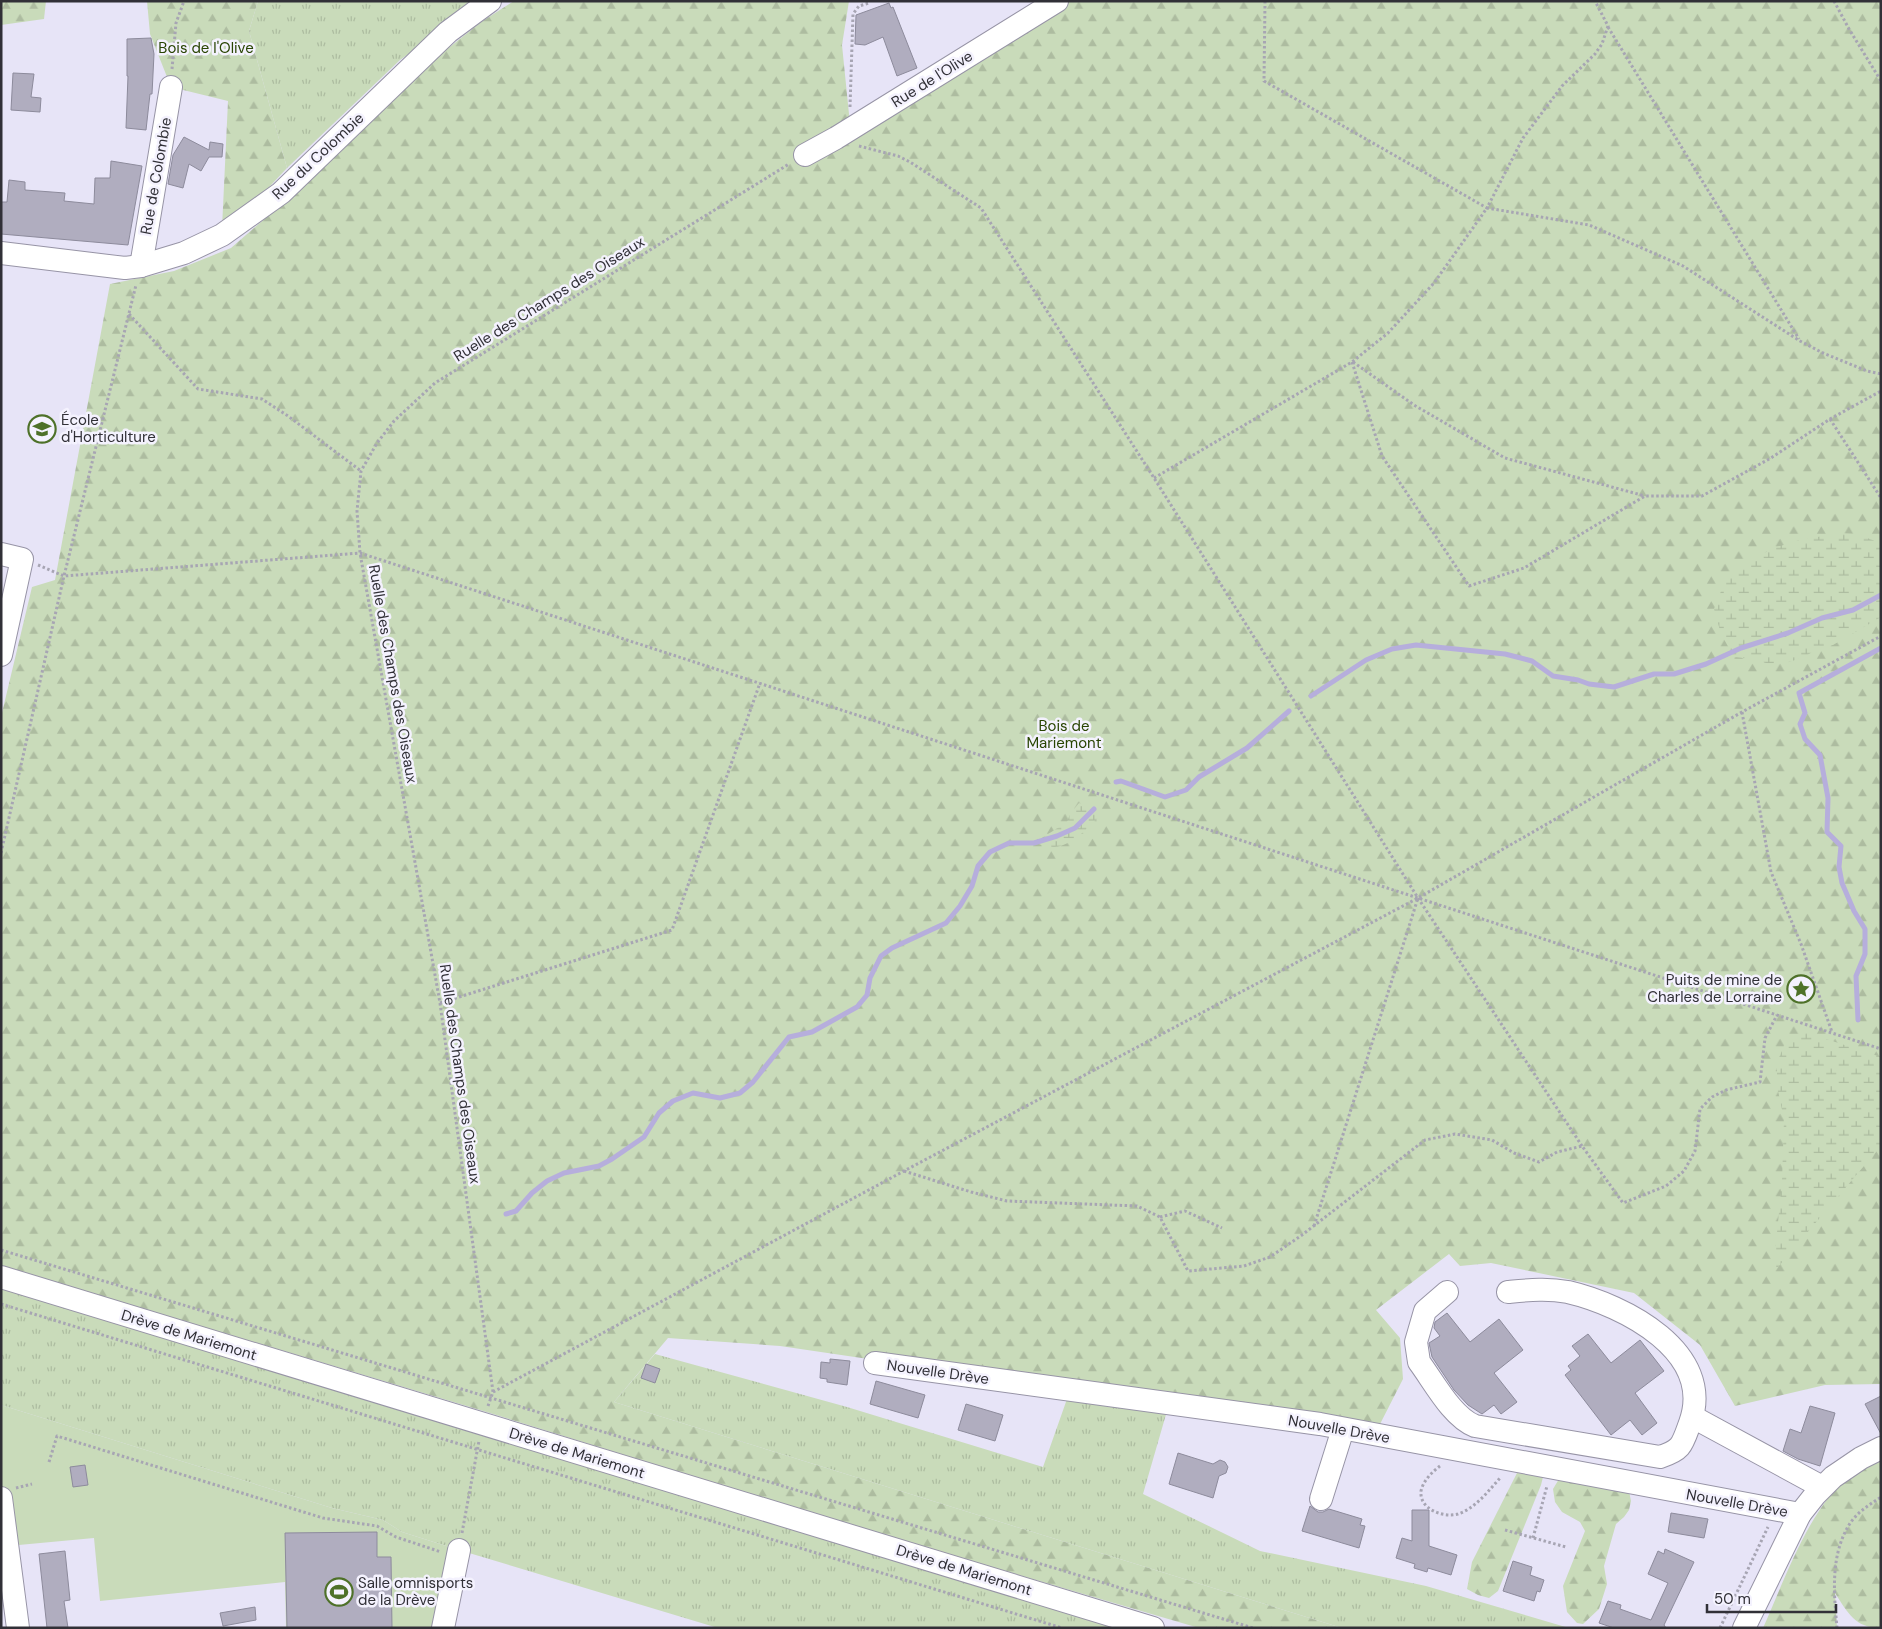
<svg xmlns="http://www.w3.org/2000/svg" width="1882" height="1629" viewBox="0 0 1882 1629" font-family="'DM Sans',sans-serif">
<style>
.grass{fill:url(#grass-tufts)}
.forest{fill:url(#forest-firs)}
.wetland{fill:url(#wetland-marsh)}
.pitch{fill:#c9dbba}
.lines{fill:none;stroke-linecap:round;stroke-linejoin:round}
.stream{stroke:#b6aedc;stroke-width:5}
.building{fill:#b0adbf;stroke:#8d8b9c}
.minor-casing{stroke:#9794a6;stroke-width:24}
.path{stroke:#a7a5b3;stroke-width:3;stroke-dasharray:2.5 2.5;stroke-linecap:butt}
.minor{stroke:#fff;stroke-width:22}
.labels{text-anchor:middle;stroke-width:5;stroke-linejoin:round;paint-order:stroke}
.park-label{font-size:15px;fill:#294503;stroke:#f4f2fe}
.street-label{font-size:15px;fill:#313037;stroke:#f4f2fe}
.poi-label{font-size:15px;fill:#313037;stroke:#f4f2fe;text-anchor:start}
</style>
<defs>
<pattern id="grass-tufts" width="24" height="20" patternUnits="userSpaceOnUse" patternTransform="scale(1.25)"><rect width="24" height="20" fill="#c9dbba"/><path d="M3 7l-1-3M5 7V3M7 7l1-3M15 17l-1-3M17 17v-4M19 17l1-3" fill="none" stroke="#adbca0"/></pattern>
<pattern id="forest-firs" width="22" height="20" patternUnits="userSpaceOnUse" patternTransform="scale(1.25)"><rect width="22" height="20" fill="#c9dbba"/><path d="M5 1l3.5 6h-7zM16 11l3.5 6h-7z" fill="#adbca0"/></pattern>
<pattern id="wetland-marsh" width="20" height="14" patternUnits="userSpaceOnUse" patternTransform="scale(1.25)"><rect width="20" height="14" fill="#c9dbba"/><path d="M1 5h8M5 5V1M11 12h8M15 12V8" fill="none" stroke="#adbca0"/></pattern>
</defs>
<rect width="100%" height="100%" fill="#e7e4f7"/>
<g class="grass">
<polygon points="258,1 482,1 400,60 287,168 249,31"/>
<polygon points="1,1277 1153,1628 718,1628 459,1550 402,1532 383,1520 332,1508 1,1405"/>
<polygon points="655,1354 847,1407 1043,1467 1067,1399 1167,1411 1143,1494 1260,1551 1426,1586 1569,1628 1342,1628 614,1402"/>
</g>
<g class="forest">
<polygon points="1,1 46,1 44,19 1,25"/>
<polygon points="147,1 258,1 249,31 287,168 258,199 222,228 228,101 171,87 150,34"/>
<polygon points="514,1 849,1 842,45 850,124 1050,1 1881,1 1881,1384 1825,1385 1735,1406 1700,1345 1634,1293 1491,1263 1460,1266 1449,1254 1376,1310 1400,1338 1403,1379 1378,1428 1025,1382 780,1346 668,1338 614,1402 1342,1628 1199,1628 849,1525 493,1414 1,1266 1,717 32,587 55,580 110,284 174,271 231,248 299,189 411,78 481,22"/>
<path d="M 1881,1458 L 1881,1628 C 1855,1628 1848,1613 1835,1593 L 1837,1628 L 1763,1628 C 1784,1581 1811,1503 1853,1473 C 1862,1467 1872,1463 1881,1458 Z"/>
<polygon points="1517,1473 1530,1474 1543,1477 1541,1485 1498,1591 1489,1598 1478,1595 1467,1589 1472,1562"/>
<polygon points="1559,1479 1629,1491 1631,1501 1629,1510 1624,1517 1616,1524 1604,1566 1607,1584 1599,1609 1583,1624 1577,1623 1567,1612 1563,1586 1585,1531 1580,1522 1562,1512 1555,1502 1553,1489"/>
</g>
<g class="wetland">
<polygon points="1839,533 1856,534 1881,543 1881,617 1833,645 1819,648 1804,657 1786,663 1769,664 1753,659 1734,657 1721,634 1714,609 1723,586 1734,571 1771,549 1796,541"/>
<path d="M 1079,803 L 1103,813 C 1092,824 1071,847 1054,847 C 1047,847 1040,844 1034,843 L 1067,822 L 1070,814 Z"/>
<polygon points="1808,1033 1881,1057 1881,1146 1773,1273 1782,1182 1784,1119 1777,1086 1777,1062 1789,1035"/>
</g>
<polygon class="pitch" points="1,1405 332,1508 383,1520 402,1532 459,1550 443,1628 286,1628 285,1582 100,1601 94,1538 8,1546 1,1498"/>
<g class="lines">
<g class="stream">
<polyline points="1311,696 1366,660 1392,649 1416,645 1505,654 1532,661 1553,676 1578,680 1589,684 1614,687 1654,674 1674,674 1706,664 1741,648 1788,633 1822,618 1853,610 1881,595"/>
<polyline points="1116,782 1121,781 1165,797 1186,790 1199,777 1247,748 1289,711"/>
<polyline points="1858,1020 1856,976 1865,954 1865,929 1854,911 1842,883 1839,867 1841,846 1827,832 1828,798 1820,755 1805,739 1800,724 1805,713 1799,693 1881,648"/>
<polyline points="506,1214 516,1211 532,1193 547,1181 564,1173 599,1166 612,1159 644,1137 659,1113 673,1101 693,1093 720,1098 740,1093 753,1082 789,1037 812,1032 857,1007 867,995 870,978 881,956 892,948 946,923 960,906 972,886 978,866 990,852 1009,843 1034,843 1057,836 1075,828 1094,809"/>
</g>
</g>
<g class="building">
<polygon points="889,3 891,8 893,7 917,68 897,76 883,37 865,45 855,44 856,15"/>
<polygon points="151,38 154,54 152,94 150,94 146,130 126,128 128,76 127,76 127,39"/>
<polygon points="13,73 34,74 31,97 41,98 40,112 11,110"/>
<polygon points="184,137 209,150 210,142 223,144 222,157 209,157 201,171 189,164 183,188 168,184 173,155"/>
<polygon points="111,161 142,166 128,245 1,234 1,202 7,202 9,180 25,182 25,190 65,193 64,201 94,204 95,178 110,178"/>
<polygon points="1447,1313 1470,1342 1499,1319 1523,1350 1494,1373 1517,1402 1501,1414 1494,1405 1482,1414 1468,1405 1454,1390 1432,1357 1429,1343 1440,1336 1434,1328 1435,1322"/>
<polygon points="1588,1334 1611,1363 1640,1340 1664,1371 1635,1393 1657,1423 1642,1435 1630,1420 1611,1435 1565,1375 1571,1370 1568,1366 1580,1356 1572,1346"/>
<polygon points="830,1359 850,1361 847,1385 827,1382 827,1379 820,1378 821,1362 830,1363"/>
<polygon points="646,1364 660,1369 655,1383 641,1378"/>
<polygon points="876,1381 925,1395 918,1418 870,1404"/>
<polygon points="1881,1396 1881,1434 1865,1404"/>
<polygon points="966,1404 1003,1415 995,1441 958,1430"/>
<polygon points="1810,1406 1835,1413 1820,1466 1798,1459 1783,1451 1790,1429 1801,1433"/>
<polygon points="1178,1453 1213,1464 1220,1460 1225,1462 1228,1467 1226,1473 1219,1476 1213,1498 1169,1484"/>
<polygon points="85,1465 88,1485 73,1487 70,1467"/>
<polygon points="1310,1506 1318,1512 1323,1512 1329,1509 1362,1519 1360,1525 1365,1526 1359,1548 1302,1531"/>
<polygon points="1412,1510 1429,1510 1429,1546 1457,1555 1451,1575 1428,1568 1427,1572 1414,1568 1415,1564 1396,1558 1402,1538 1412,1541"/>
<polygon points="1671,1513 1708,1519 1704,1538 1668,1532"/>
<polygon points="377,1532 377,1557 391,1557 392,1628 287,1628 285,1533"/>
<polygon points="1665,1549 1694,1562 1664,1625 1666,1628 1614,1628 1599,1623 1608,1601 1621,1605 1620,1609 1651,1620 1668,1583 1648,1574 1658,1551 1664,1554"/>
<polygon points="65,1551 70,1600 64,1601 68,1628 47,1628 39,1554"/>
<polygon points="1513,1561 1532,1567 1530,1575 1544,1580 1540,1592 1537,1591 1534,1601 1503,1591"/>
<polygon points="255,1607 256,1620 223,1626 220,1613"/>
</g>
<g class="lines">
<g class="minor-casing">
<g id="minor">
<polyline points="805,155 836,138 1057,1"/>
<polyline points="1,253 125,268 141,266 184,253 222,235 281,193 448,32 490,1"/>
<polyline points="141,266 171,87"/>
<polyline points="1,554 22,559 1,655"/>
<polyline points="1,1277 1153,1628"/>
<path d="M 1447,1292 L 1425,1311 L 1416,1342 L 1419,1362 C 1434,1382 1452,1417 1475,1426 L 1660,1457 C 1682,1450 1682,1445 1690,1423 C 1716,1352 1624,1305 1568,1292 C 1547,1288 1529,1290 1508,1292"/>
<polyline points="875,1363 1320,1424 1800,1514"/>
<polyline points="1693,1417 1822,1487"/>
<polyline points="1,1498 18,1628"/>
<polyline points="1321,1499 1343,1429"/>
<polyline points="443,1628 459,1550"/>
<polyline points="1744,1628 1800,1514 1815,1495 1833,1477 1861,1458 1881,1448"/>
</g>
</g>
<g class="path">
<polyline points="1265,1 1264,81 1487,208 1523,138 1562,86 1595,54 1602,44 1608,26 1595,1"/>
<polyline points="1834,1 1849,29 1881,81"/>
<polyline points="1608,27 1799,339"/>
<polyline points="172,69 176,23 184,1"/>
<polyline points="850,107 853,14 859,6 869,3"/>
<polyline points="859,146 898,156 910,162 981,208 1154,478 1418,898 1582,1146"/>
<polyline points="129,314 198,389 262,399 288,416 361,471"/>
<polyline points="1352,362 1382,456 1469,586 1524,568 1645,496 1702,496 1771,458 1830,419 1881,391"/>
<polyline points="1353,362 1414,405 1505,458 1645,496"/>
<polyline points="1830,419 1881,498"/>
<polyline points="1154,478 1352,362 1388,333 1434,283 1487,208 1589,225 1683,266 1800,341 1823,353 1867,371 1881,374"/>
<polyline points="38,565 64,576 360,553 1881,1049"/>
<polyline points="1742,712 1771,872 1801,944 1832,1032"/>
<polyline points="1,853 64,576 136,285"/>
<polyline points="440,1003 672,930 760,683"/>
<polyline points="904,1171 971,1192 1007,1201 1137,1206 1160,1217 1188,1271 1244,1266 1270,1257 1302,1235 1425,1140 1455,1134 1492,1140 1514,1153 1539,1162 1557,1152 1582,1146 1623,1203 1666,1186 1684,1171 1695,1151 1700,1109 1712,1097 1726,1090 1760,1082 1765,1038 1777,1015"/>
<polyline points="1160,1217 1185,1211 1222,1228"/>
<polyline points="1314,1226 1418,898"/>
<polyline points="1,1250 1253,1628"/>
<polyline points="1,1304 1062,1628"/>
<polyline points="493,1392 904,1171 1418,898 1742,712 1881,636"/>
<polyline points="488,1406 493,1392 440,1003 360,553 357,511 361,471 377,443 394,421 435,383 789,164"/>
<polyline points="49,1462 57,1436 323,1518 377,1526 396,1537 441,1552"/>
<path d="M 1440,1466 C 1432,1472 1423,1481 1421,1491 C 1419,1509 1443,1518 1458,1514 C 1476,1508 1489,1490 1501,1477"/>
<polyline points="16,1488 32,1484"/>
<polyline points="1505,1530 1566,1547"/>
<polyline points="462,1533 479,1441"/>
<polyline points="1533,1538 1547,1486"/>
<polyline points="1720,1628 1768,1527"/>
<path d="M 1837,1628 C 1834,1594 1830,1556 1849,1525 C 1856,1513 1869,1505 1881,1497"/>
</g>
<use href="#minor" class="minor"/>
</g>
<defs>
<g id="university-ring" transform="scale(1.4375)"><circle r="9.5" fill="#f4f2fe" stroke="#4e7129" stroke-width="1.5"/><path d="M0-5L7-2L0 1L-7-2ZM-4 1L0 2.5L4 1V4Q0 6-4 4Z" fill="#4e7129"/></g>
<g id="sight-ring" transform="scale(1.4375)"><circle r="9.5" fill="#f4f2fe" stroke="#4e7129" stroke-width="1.5"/><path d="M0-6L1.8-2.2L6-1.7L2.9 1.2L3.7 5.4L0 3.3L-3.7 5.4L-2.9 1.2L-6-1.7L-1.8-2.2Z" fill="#4e7129"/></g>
<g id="stadium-ring" transform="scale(1.4375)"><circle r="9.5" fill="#f4f2fe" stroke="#4e7129" stroke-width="1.5"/><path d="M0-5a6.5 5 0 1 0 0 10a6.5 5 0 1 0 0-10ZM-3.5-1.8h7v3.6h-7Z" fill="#4e7129"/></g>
</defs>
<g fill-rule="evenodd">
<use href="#university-ring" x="42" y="429"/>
<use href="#sight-ring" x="1801" y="989"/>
<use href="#stadium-ring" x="339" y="1592"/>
</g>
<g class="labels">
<g class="park-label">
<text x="206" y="53">Bois de l'Olive</text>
<text x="1064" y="731">Bois de<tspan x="1064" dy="17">Mariemont</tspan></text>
</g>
<g class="street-label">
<text transform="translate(932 79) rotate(-32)" y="5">Rue de l'Olive</text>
<text transform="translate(318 156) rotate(-43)" y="5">Rue du Colombie</text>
<text transform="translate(156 176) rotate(-80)" y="5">Rue de Colombie</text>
<text transform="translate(549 299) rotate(-32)" y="5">Ruelle des Champs des Oiseaux</text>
<text transform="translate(393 674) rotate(80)" y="5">Ruelle des Champs des Oiseaux</text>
<text transform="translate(460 1074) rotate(82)" y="5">Ruelle des Champs des Oiseaux</text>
<text transform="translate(189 1335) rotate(17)" y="5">Drève de Mariemont</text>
<text transform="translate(938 1372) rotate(8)" y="5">Nouvelle Drève</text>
<text transform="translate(1339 1429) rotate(10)" y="5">Nouvelle Drève</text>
<text transform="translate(577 1453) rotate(17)" y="5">Drève de Mariemont</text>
<text transform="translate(1737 1503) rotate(10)" y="5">Nouvelle Drève</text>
<text transform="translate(964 1570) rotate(17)" y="5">Drève de Mariemont</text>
</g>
<g class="poi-label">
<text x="61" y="425">École<tspan x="61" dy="17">d'Horticulture</tspan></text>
<text x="1782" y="985" text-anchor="end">Puits de mine de<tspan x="1782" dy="17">Charles de Lorraine</tspan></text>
<text x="358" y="1588">Salle omnisports<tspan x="358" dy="17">de la Drève</tspan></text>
</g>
</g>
<rect width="1882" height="1629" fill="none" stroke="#313037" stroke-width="5"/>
<path d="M1707 1604v8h129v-8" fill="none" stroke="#313037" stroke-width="2.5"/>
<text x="1714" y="1604" font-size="15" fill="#313037" stroke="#f4f2fe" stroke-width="4" paint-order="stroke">50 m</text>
</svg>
